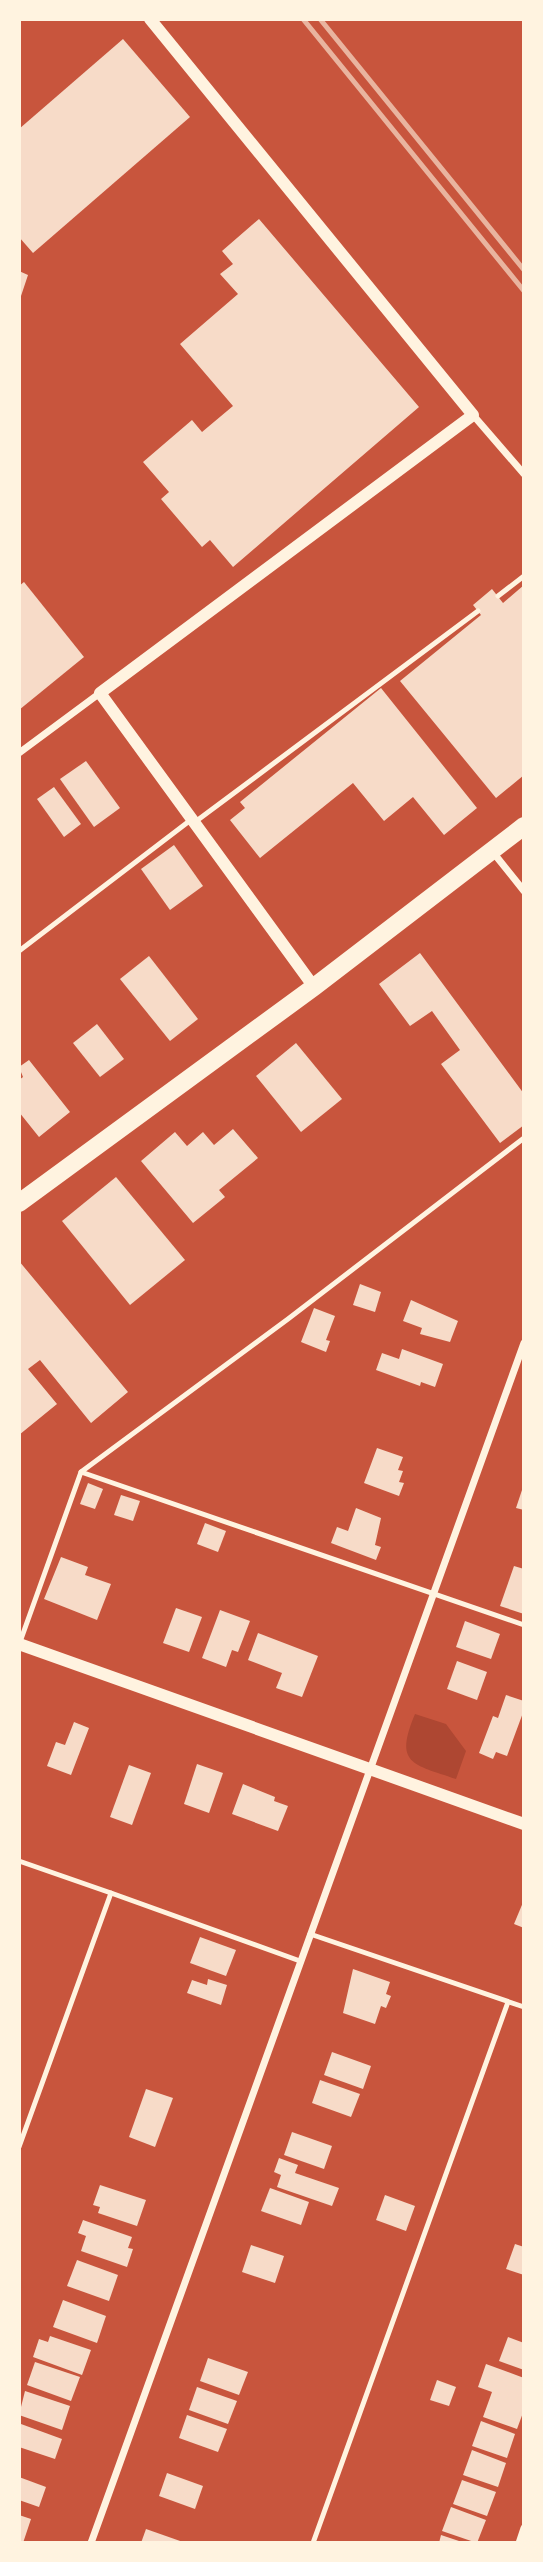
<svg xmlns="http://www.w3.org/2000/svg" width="543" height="2562" viewBox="0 0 543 2562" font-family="Montserrat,sans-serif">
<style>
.green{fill:#ae4732}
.building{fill:#f7dbc8}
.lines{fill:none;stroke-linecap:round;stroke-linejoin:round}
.service{stroke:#fff3e0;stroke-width:5}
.minor{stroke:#fff3e0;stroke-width:7}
.tertiary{stroke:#fff3e0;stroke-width:12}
.primary{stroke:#fff3e0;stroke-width:18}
.rail{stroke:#e9b49f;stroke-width:5}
</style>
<rect width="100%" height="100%" fill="#c8553d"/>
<path class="green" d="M 415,1714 L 446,1724 L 466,1751 L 456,1779 C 412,1764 394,1764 415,1714 Z"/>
<g class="building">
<polygon points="123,39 190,117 33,253 19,237 19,129"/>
<polygon points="259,219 419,407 233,567 210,540 202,547 161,499 169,492 143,462 192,420 202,432 233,406 180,344 238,294 220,274 233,264 222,251"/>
<polygon points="19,271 28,275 20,299 19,299"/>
<polygon points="24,582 84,657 19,710 19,586"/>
<polygon points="524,585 524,775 496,798 400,681 481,615 473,605 492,589 503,603"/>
<polygon points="381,688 477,808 444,835 413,797 384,821 353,783 260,858 230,820 245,808 240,802"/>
<polygon points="86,761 120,808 94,827 60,779"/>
<polygon points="54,787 81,824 64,837 37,799"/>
<polygon points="174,845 203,886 170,910 141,869"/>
<polygon points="420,953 524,1094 524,1125 500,1143 441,1064 460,1050 432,1011 410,1026 379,984"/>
<polygon points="149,956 198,1019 170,1041 120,979"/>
<polygon points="97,1024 124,1059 100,1077 73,1043"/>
<polygon points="296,1043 342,1099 301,1132 256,1076"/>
<polygon points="29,1060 70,1112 39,1137 19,1112 19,1080 23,1077 19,1067"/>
<polygon points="233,1129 258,1158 219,1190 225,1197 193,1223 141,1161 175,1132 187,1146 203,1132 214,1145"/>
<polygon points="116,1177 185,1260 130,1305 62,1221"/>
<polygon points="19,1261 128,1392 91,1423 40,1360 28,1369 57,1404 19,1435"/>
<polygon points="360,1284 381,1292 375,1312 353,1305"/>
<polygon points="411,1300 458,1321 450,1342 420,1334 422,1328 403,1321"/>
<polygon points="314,1308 335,1316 326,1340 330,1341 326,1352 301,1342"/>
<polygon points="402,1349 443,1364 435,1387 421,1382 420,1386 376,1370 382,1353 399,1359"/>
<polygon points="377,1448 403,1457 398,1470 403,1471 399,1482 404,1483 399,1496 364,1483"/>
<polygon points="88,1483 103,1489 95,1509 80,1504"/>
<polygon points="523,1487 524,1487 524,1510 516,1508"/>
<polygon points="121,1495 140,1501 133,1521 114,1515"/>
<polygon points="356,1508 381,1518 375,1545 381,1547 376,1560 331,1543 337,1527 348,1531"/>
<polygon points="205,1523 226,1531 218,1552 197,1544"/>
<polygon points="61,1557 88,1567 85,1575 111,1584 97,1620 44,1599"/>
<polygon points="514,1566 524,1569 524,1614 500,1606"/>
<polygon points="176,1608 202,1617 189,1652 163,1643"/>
<polygon points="220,1610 250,1621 238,1652 232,1650 226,1667 202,1658"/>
<polygon points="465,1621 500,1634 491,1659 456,1647"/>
<polygon points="258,1633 318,1656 302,1697 276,1688 282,1673 248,1660"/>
<polygon points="457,1661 487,1672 477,1700 447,1689"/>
<polygon points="506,1695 524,1701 524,1710 507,1756 496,1752 493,1759 479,1753 493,1716 498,1718"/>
<polygon points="74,1722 89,1728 71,1775 47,1766 56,1742 65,1745"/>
<polygon points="197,1764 223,1773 209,1813 184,1804"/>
<polygon points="129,1765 151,1773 132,1825 110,1817"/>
<polygon points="243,1784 275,1797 274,1801 288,1806 278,1831 232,1814"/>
<polygon points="524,1900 524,1928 514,1924"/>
<polygon points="200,1937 236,1950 226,1976 190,1963"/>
<polygon points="353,1969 390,1982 386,1994 391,1996 386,2008 381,2006 375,2024 343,2013"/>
<polygon points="208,1979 227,1985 221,2005 187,1993 192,1980 207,1985"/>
<polygon points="332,2052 371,2066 363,2089 324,2075"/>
<polygon points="320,2080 360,2094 351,2117 312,2103"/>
<polygon points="146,2089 173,2098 155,2147 129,2137"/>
<polygon points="292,2132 332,2146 324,2169 284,2155"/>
<polygon points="279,2158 298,2165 295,2173 339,2188 332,2206 277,2187 281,2175 274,2172"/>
<polygon points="100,2185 146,2200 137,2226 98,2213 100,2207 93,2205"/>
<polygon points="270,2188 309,2202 301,2225 261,2211"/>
<polygon points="385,2195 415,2206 406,2231 376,2220"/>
<polygon points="83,2220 132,2237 128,2248 133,2249 127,2267 81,2251 86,2236 78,2233"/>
<polygon points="515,2244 524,2247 524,2275 506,2269"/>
<polygon points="251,2245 284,2256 275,2283 242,2272"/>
<polygon points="77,2260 118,2275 109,2301 67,2286"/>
<polygon points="63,2300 106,2316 97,2343 53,2327"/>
<polygon points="50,2336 91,2350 82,2375 33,2357 39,2339 48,2342"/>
<polygon points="508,2337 524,2343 524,2370 499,2361"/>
<polygon points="208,2358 248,2372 239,2395 200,2381"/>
<polygon points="35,2362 80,2377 71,2401 27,2385"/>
<polygon points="486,2364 524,2378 524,2410 517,2429 483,2417 492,2392 478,2387"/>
<polygon points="437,2380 456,2387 449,2406 430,2400"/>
<polygon points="197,2387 237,2401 228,2424 189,2410"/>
<polygon points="25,2391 70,2406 62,2430 19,2415"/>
<polygon points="187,2415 227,2429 218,2452 179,2438"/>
<polygon points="481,2421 515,2434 507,2458 472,2446"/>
<polygon points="21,2424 62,2439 55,2459 19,2447"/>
<polygon points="472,2450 506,2463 498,2487 463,2475"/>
<polygon points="167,2473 203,2486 195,2509 159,2496"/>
<polygon points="19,2477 46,2487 39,2507 19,2500"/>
<polygon points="462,2480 496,2492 487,2516 453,2504"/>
<polygon points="451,2507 486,2520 477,2543 442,2531"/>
<polygon points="19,2515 31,2519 23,2543 19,2543"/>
<polygon points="146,2529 183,2542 183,2543 141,2543"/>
<polygon points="441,2535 462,2542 462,2543 439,2543"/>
</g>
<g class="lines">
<g class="service">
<polyline points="498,596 524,576"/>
<polyline points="195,822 478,611"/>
<polyline points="19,951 192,819"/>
<polyline points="81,1472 524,1625"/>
<polyline points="20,1642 81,1472 288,1319 524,1138"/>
<polyline points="19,1861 111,1893 19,2147"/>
<polyline points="111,1893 300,1961"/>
<polyline points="310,1934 524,2007"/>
<polyline points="313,2543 508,2002"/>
</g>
<g class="minor">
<polyline points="473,415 524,474"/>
<polyline points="19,753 100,693"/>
<polyline points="492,851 524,891"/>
<polyline points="91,2543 524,1343"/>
<polyline points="519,2543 524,2528"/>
</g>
<g class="tertiary">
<polyline points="150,19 473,415 100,693 314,987"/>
<polyline points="19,1644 524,1824"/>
</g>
<polyline class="primary" points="19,1203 314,987 524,826"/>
<g class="rail">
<polyline points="303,19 524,291"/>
<polyline points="320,19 524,270"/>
</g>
</g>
<rect width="543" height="2562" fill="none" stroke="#fff3e0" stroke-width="42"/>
</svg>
